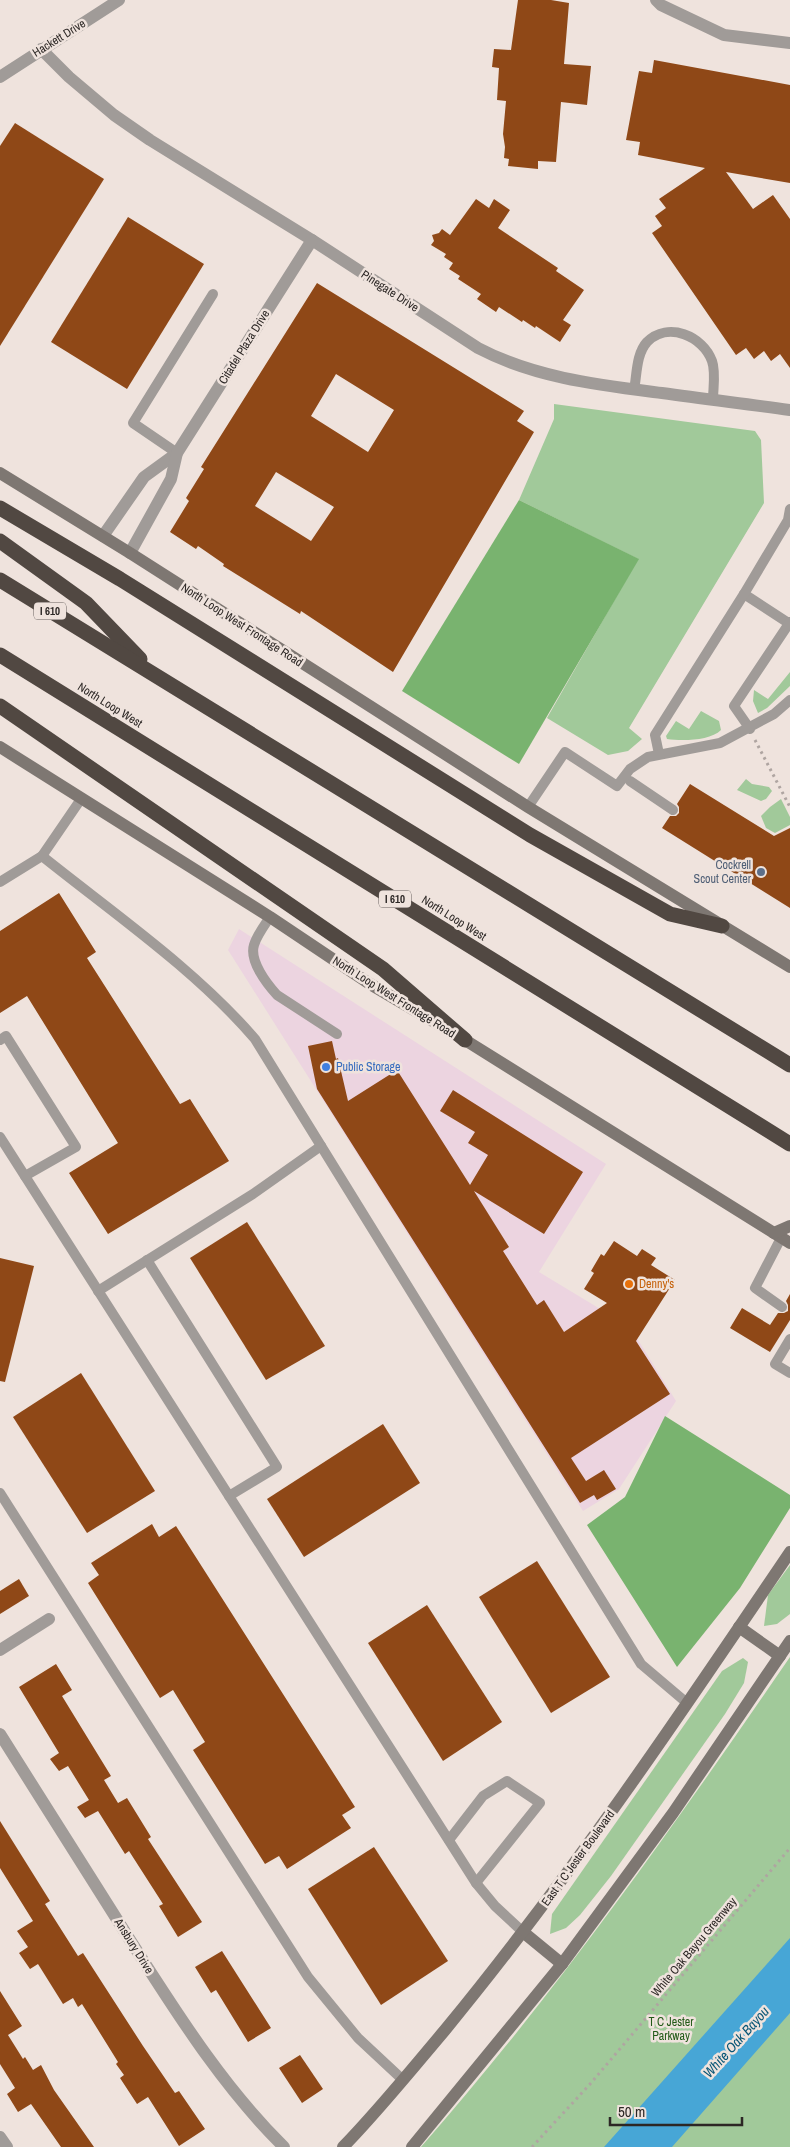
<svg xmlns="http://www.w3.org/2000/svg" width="790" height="2147" viewBox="0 0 790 2147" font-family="'Archivo Narrow',sans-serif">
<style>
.commercial{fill:#ecd4e0}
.green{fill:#a1c99a}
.forest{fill:#79b36f}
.water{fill:#47a6d6}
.building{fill:#8f4817;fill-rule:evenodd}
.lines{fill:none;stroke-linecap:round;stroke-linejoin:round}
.path{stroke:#afa5a1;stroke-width:3;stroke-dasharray:2.5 4;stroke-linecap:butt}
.lane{stroke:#a09b98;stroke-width:10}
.street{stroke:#a09b98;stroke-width:12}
.secondary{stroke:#7e7772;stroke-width:12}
.highway{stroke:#514842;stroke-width:15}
.service-dot{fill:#5c6f8a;stroke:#efe3dd;stroke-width:2}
.shop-dot{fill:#3f7fe0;stroke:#efe3dd;stroke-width:2}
.food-dot{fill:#e8710a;stroke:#efe3dd;stroke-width:2}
.labels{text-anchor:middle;stroke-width:5;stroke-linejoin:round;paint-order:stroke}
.shield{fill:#efe3dd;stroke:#665f5c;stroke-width:1}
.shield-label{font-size:11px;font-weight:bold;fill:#2c2725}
.street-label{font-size:12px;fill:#2c2725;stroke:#efe3dd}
.service-label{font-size:12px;fill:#4e5e75;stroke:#efe3dd;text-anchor:end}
.shop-label{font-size:12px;fill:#366cbe;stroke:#efe3dd;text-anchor:start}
.food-label{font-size:12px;fill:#c56008;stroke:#efe3dd;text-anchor:start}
.park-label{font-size:12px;fill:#225a17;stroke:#efe3dd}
.water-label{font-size:14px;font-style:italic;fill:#075576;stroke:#efe3dd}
</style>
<rect width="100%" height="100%" fill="#efe3dd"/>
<polygon class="commercial" points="239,929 606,1164 539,1272 630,1327 676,1401 619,1489 583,1511 228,950"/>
<g class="green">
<polygon points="554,404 755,431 761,440 764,503 629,728 642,739 628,751 608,755 547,718 638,559 519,500 554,419"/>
<polygon points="790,672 790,686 767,708 758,713 753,701 754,690 768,699"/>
<path d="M 701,711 L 719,721 L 721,730 C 710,741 682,741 667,739 L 666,736 L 676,721 L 689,729 Z"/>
<polygon points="746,779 752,784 769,787 772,791 766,799 761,801 737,790"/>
<polygon points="781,799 790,817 790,825 775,833 766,828 761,816 770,807"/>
<polygon points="790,1565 790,1614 777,1624 764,1626 768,1595"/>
<path d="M 790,1657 L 790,2147 L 421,2147 C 556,1993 674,1826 790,1657 Z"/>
<polygon points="743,1658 748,1662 744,1683 725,1714 611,1876 580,1915 566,1928 550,1934 552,1914 722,1671"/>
</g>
<g class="forest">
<polygon points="519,500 639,559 519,764 402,691"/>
<polygon points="665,1416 790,1495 790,1508 740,1588 677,1667 587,1525 625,1497"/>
</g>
<polygon class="water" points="790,1938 790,2013 672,2147 604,2147"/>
<g class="building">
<polygon points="518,0 551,0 569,3 564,64 591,66 587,105 561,102 556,162 538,161 538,169 508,166 509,159 504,158 505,147 503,134 506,101 497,100 499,68 492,67 494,49 511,50"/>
<polygon points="654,60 790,85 790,183 726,172 753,209 773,195 790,219 790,368 780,354 771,361 764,351 754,359 746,348 736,355 652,233 662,226 655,216 666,208 659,199 705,168 638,155 640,142 626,140 639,71 652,73"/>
<polygon points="15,123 104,179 0,346 0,146"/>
<polygon points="476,199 489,208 494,199 510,210 498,228 558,268 556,271 584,290 563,320 571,325 560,342 536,326 535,328 523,320 522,322 499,307 496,312 477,299 481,294 458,279 460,276 449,269 453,263 444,257 446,254 431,245 434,241 432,235 439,233 442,229 450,235"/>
<polygon points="128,217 204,264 127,389 51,342"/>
<path d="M 317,283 L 524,411 L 517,421 L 534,432 L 393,672 L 301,611 L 300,614 L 223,566 L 224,564 L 198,546 L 196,549 L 170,532 L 189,501 L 186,498 L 204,469 L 201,467 ZM 336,374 L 394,410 L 368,452 L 311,416 ZM 276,472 L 334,507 L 311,541 L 255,506 Z"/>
<polygon points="690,784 774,836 790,828 790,908 662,828 670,816 676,816 679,813 679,807 677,804"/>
<polygon points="59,893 96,952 87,958 180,1104 190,1099 229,1161 108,1234 69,1173 118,1143 27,996 0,1013 0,931"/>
<polygon points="332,1041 336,1059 338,1058 348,1101 397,1070 470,1185 488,1155 468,1143 475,1132 440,1111 453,1090 583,1172 544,1234 474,1191 509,1247 503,1251 537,1305 544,1300 564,1332 607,1303 584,1289 594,1273 591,1271 601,1254 604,1256 614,1241 637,1256 642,1249 656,1258 651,1265 675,1280 636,1341 670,1394 571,1458 586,1481 604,1470 616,1489 597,1500 594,1495 580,1503 317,1089 308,1046"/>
<polygon points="247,1222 325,1346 266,1380 190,1258"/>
<polygon points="0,1258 34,1266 5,1382 0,1381"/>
<polygon points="790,1294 790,1320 770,1352 730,1328 742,1308 770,1325 778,1313 784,1313 788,1311 788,1305 786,1301"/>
<polygon points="81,1373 155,1491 87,1533 13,1417"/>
<polygon points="383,1424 420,1483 304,1557 267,1499"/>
<polygon points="152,1524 159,1537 176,1526 355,1807 342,1815 351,1828 287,1869 279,1856 265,1864 193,1750 205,1742 173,1690 160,1698 88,1583 99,1575 91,1563"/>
<polygon points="537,1561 610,1677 551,1713 479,1597"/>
<polygon points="19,1579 29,1596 0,1614 0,1591"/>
<polygon points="427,1605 502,1722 443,1761 368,1643"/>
<polygon points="56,1664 72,1690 62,1696 111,1776 104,1780 118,1803 127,1798 151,1837 148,1839 202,1922 178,1937 159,1906 163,1904 129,1851 125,1854 98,1811 85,1818 77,1807 89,1800 68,1766 59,1771 50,1759 59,1753 19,1687"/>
<polygon points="0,1821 50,1901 45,1904 78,1956 83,1953 143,2046 175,2093 179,2091 205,2129 179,2146 148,2097 137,2104 120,2078 124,2075 116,2064 118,2062 82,2004 78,2007 73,1998 63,2004 38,1964 30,1969 19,1953 28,1947 17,1931 33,1921 0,1868"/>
<polygon points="374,1847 448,1961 381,2005 308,1889"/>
<polygon points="222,1951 271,2028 248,2042 216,1990 211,1993 195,1967"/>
<polygon points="0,1991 22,2026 8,2035 23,2059 25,2057 33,2070 41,2065 54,2090 94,2147 61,2147 31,2104 18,2112 7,2094 15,2088 0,2064"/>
<polygon points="300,2055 323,2089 302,2103 279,2068"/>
</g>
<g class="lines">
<g class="path">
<polyline points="755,740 790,807"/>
<polyline points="532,2147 591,2083 790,1848"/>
</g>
<g class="lane">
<path d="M 634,390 C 637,375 636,354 647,342 C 668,321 703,336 712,361 C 716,372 713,389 713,400"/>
<polyline points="177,453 133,423 213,294"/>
<polyline points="744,594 790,624"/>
<polyline points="750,729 734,706 790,622"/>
<polyline points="659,754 655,735 744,594 788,520 790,509"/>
<polyline points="630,781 673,810"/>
<polyline points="528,807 565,752 617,786 630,769 648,757 720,743 774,714 790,700"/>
<path d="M 42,856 C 113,913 196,970 255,1039 L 641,1664 L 687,1703"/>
<polyline points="0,882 42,856 81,799"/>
<path d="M 270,917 C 264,926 257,935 254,945 C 249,961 267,984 277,995 L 337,1034"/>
<polyline points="0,1040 6,1036 76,1147 25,1176"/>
<polyline points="0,1137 476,1883 495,1906 523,1932"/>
<polyline points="781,1238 755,1288 782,1307"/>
<polyline points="147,1260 277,1467 229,1496"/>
<polyline points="98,1291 253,1194 321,1146"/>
<polyline points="790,1339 775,1364 790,1373"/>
<polyline points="0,1493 308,1977 358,2038 403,2080"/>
<polyline points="449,1840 483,1796 507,1781 540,1803 476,1883"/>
</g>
<g class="street">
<polyline points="656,0 661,5 724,35 790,43"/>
<path d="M 41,49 L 69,77 L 114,115 L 150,140 L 312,240 L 478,348 C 535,378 599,385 662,393 C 704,399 747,404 790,410"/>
<polyline points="0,77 119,0"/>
<polyline points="103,536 144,477 177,453"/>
<polyline points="130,553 171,479 177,453 312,240"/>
<polyline points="0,1650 49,1619"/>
<path d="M 0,1734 C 43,1803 87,1871 130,1940 C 177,2013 222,2086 284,2147"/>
<polyline points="0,2137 7,2147"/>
</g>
<g class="secondary">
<polyline points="0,473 130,553 528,807 790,967"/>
<polyline points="0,747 270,917 370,984 465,1040 790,1243"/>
<polyline points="774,1233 790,1226"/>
<polyline points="739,1627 780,1656"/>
<polyline points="523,1932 562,1964"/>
<path d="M 343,2147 C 379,2110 412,2069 445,2030 C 570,1878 680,1715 790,1552"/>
<polyline points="412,2147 562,1964 673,1813 790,1641"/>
</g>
<g class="highway">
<polyline points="0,508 120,579 530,835 670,914 722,926"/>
<polyline points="0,541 86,603 140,659"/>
<polyline points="0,580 790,1065"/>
<polyline points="0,655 790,1144"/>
<polyline points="0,706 383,969 465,1040"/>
</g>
</g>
<circle class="service-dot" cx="761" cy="872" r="5"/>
<circle class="shop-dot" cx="326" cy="1067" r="5"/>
<circle class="food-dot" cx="629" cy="1284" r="5"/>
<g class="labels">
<g class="shield">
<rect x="34" y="602.5" width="32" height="17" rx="4"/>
<rect x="379" y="890.5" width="32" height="17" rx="4"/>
</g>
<g class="shield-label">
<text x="50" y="615">I 610</text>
<text x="395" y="903">I 610</text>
</g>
<g class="street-label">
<text transform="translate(59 38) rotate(-32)" y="4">Hackett Drive</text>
<text transform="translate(390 291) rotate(33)" y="4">Pinegate Drive</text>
<text transform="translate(244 347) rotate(-58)" y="4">Citadel Plaza Drive</text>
<text transform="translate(242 625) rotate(33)" y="4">North Loop West Frontage Road</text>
<text transform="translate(110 705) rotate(32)" y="4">North Loop West</text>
<text transform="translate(454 918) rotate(32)" y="4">North Loop West</text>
<text transform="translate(394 997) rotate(32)" y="4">North Loop West Frontage Road</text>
<text transform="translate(578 1858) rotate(-54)" y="4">East T C Jester Boulevard</text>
<text transform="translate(134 1946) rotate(58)" y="4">Ansbury Drive</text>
<text transform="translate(694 1947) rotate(-50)" y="4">White Oak Bayou Greenway</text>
</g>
<g class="service-label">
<text x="751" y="869">Cockrell<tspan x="751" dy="14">Scout Center</tspan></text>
</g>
<g class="shop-label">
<text x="336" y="1071">Public Storage</text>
</g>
<g class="food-label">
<text x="639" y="1288">Denny's</text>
</g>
<g class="park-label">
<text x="671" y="2026">T C Jester<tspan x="671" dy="14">Parkway</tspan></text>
</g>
<g class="water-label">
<text transform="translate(736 2042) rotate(-48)" y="5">White Oak Bayou</text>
</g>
</g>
<path d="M610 2117v8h132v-8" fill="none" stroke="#2c2725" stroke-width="2.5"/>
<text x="618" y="2117" font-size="15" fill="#2c2725" stroke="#efe3dd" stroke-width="4" paint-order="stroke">50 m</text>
</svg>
